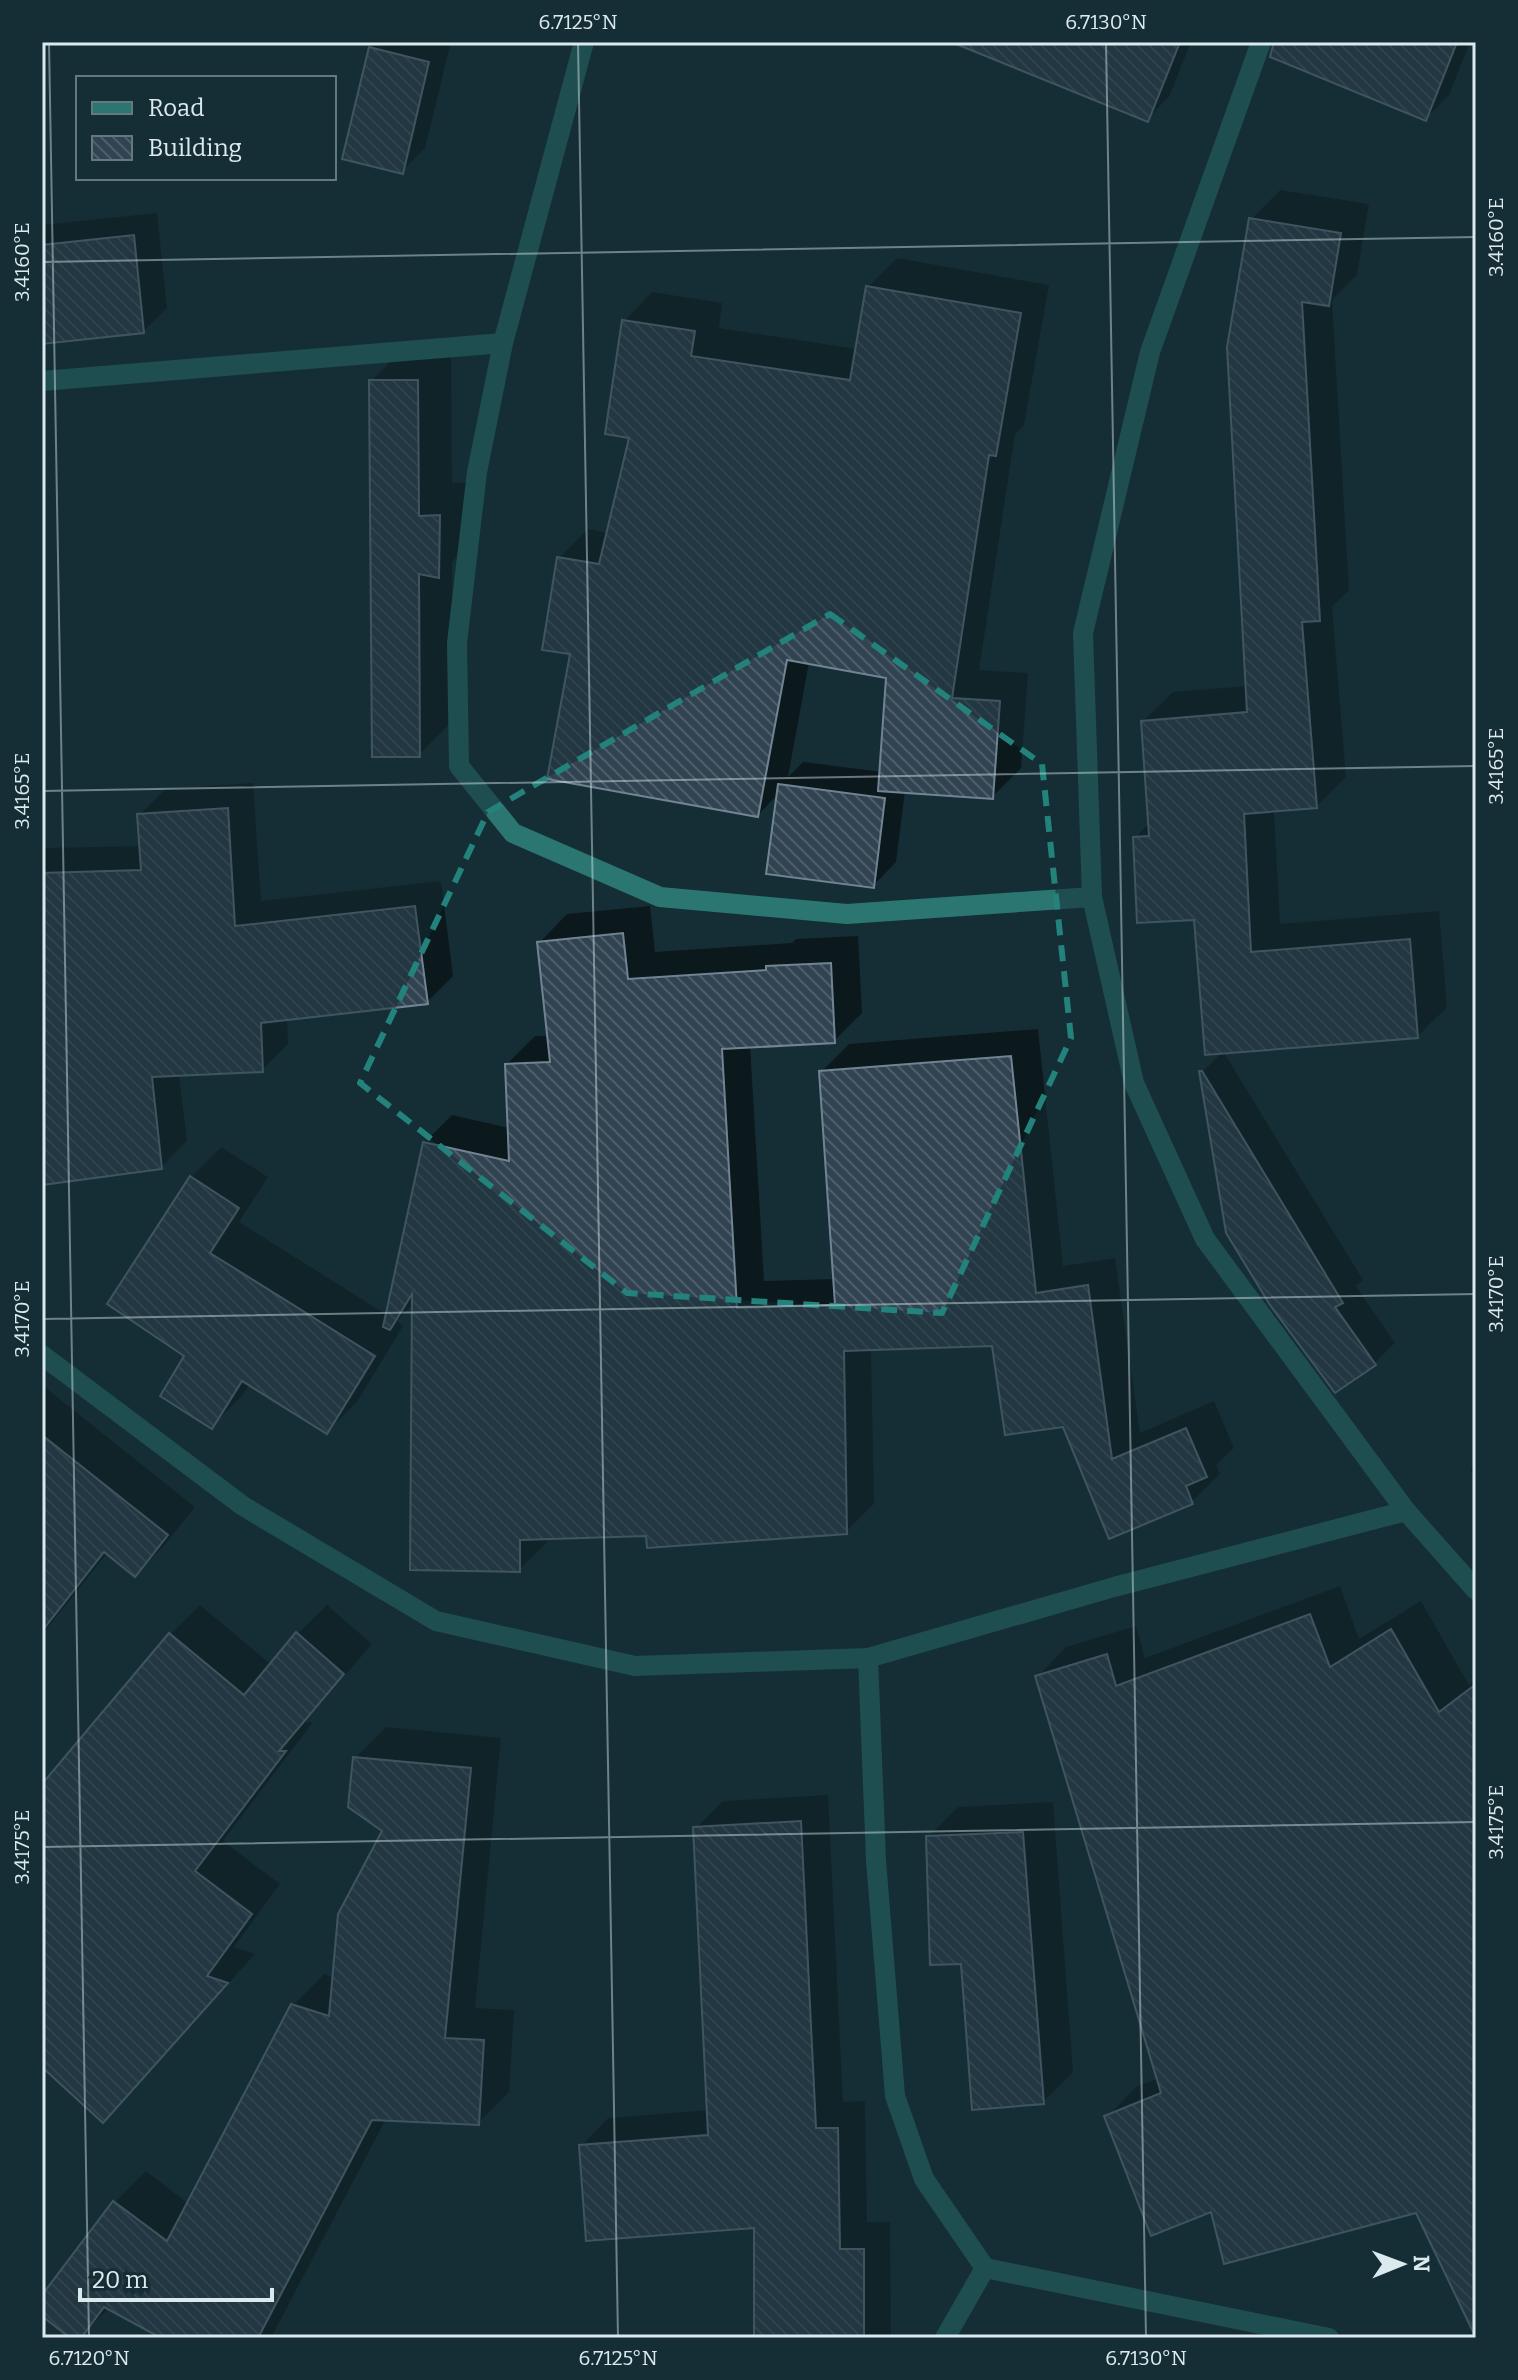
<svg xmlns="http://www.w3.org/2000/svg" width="1518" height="2380" viewBox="0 0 1518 2380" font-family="Bitter,serif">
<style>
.shadow{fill:#0007;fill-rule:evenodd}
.building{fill:url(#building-back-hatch);stroke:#708493;stroke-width:2}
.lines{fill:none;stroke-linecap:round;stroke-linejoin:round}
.street{stroke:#2b7671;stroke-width:20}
.marked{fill:none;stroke:#23827b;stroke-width:6;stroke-dasharray:16 10;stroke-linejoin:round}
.ticks{fill:none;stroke:#dbeaee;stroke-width:2;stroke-opacity:0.45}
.neatline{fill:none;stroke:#dbeaee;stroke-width:3}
.ticks-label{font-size:20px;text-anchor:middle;fill:#dbeaee}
</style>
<defs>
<pattern id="building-back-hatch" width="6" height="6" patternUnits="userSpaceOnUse" patternTransform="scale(2)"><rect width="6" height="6" fill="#314351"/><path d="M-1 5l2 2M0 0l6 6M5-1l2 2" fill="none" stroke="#4e5e6a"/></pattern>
</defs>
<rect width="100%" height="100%" fill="#152e35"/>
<g class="shadow">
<polygon points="377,42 451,42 425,148 402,171 370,48"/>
<polygon points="1053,42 1191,42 1169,97 1147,119"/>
<polygon points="1325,42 1470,42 1449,95 1425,119"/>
<polygon points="1280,190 1369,204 1357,275 1332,300 1349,590 1332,607 1346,777 1316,807 1274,810 1280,924 1439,911 1447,1007 1418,1036 1223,1051 1363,1280 1356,1286 1395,1343 1374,1364 1335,1390 1202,1072 1223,1051 1196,918 1135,838 1150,822 1143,721 1173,692 1248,686 1251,219"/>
<polygon points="157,213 167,308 143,332 42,342 42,225"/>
<path d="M 897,258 L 1049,285 L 1024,425 L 1015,434 L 979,670 L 1028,673 L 1021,768 L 992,797 L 905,791 L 896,862 L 873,886 L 778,794 L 758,815 L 572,653 L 559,558 L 588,529 L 609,533 L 631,436 L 624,321 L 652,292 L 722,303 L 719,328 L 857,349 L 868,287 ZM 809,662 L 888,676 L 882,772 L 803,762 L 788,777 Z"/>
<polygon points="405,347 451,348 452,483 473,482 472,542 452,562 453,721 419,755 371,381"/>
<polygon points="253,783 261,901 441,881 453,976 427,1002 287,1018 288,1044 262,1070 179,1074 187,1141 161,1167 42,1183 42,848 141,846 139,815 165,789"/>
<polygon points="650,906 655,952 792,943 796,939 858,936 862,1013 834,1041 750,1045 764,1281 835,1279 821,1072 849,1044 1038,1029 1063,1266 1115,1258 1140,1433 1214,1401 1234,1448 1216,1465 1220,1474 1192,1502 1110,1536 1064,1425 994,1344 871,1348 874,1504 846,1532 547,1537 547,1542 519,1570 414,1303 397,1321 403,1326 357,1402 327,1432 250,1384 242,1396 212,1426 187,1355 191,1177 221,1147 268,1177 239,1222 387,1315 424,1143 452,1115 509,1128 507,1064 535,1036 549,1036 540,942 567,914"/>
<polygon points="42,1385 195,1507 163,1547 135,1575 108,1552 42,1635"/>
<polygon points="1476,1464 1476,1479 1470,1470"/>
<polygon points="1340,1586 1359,1639 1421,1601 1469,1685 1476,1679 1476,2336 1412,2201 1212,2209 1107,2117 1136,2087 1159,2078 1037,1677 1066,1647 1136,1626 1145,1658"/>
<polygon points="200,1605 272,1665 297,1634 327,1605 372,1644 305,1722 313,1722 223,1841 280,1884 234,1947 255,1954 132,2091 103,2120 42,2065 42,1790 171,1634"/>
<polygon points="386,1727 501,1738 475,2008 514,2010 509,2092 478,2123 386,2119 271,2338 166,2338 109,2308 79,2338 73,2338 42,2313 42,2298 115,2202 146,2171 189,2204 293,2005 324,1974 334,1978 384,1830 355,1758"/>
<polygon points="828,1795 843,2102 865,2101 867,2222 890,2222 891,2338 756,2338 756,2225 581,2146 608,2118 709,2110 696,1828 723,1801"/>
<polygon points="1053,1802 1073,2072 1043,2102 963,1962 928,1837 958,1807"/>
</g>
<g class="building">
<polygon points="956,42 1180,42 1148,122 956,44"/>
<polygon points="1274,42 1457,42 1426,121 1270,57"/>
<polygon points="369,47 429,62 403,174 342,159"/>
<polygon points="1249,218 1341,233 1329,306 1302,302 1320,621 1302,622 1317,808 1244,814 1251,952 1410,939 1418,1038 1205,1055 1194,920 1137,923 1133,837 1149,836 1141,721 1247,712 1227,347"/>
<polygon points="134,235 144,333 42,344 42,245"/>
<polygon points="866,286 1021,313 996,456 989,455 952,698 1000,701 993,799 878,791 886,678 787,660 758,817 547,779 570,654 542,650 557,557 599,564 629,438 605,434 622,320 695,331 691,356 850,380"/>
<polygon points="369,380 418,380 419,516 440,515 439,578 419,574 420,757 372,757"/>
<polygon points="778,784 885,798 874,888 766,874"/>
<polygon points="228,808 235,926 415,906 428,1004 261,1023 263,1072 152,1077 162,1169 42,1185 42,873 141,870 137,814"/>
<polygon points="623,933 628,979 766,970 766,966 831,963 835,1043 722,1049 737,1308 835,1305 819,1071 1011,1056 1036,1293 1088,1285 1112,1459 1186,1428 1207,1477 1186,1486 1193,1504 1109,1539 1063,1427 1005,1435 992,1346 844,1351 847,1534 647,1548 646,1536 520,1540 520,1572 410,1570 412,1294 390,1330 383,1327 423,1142 509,1161 505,1064 550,1062 537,942"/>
<polygon points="1199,1071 1202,1071 1343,1303 1335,1307 1376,1365 1335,1393 1270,1305 1226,1233"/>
<polygon points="190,1176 239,1208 210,1253 375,1356 327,1434 242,1381 212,1429 160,1396 184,1356 107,1304"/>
<polygon points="42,1435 168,1535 135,1577 104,1552 42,1631"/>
<polygon points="1310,1614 1330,1667 1391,1629 1439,1712 1476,1684 1476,2338 1416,2213 1224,2264 1211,2212 1151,2236 1104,2116 1161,2093 1035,1676 1107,1654 1116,1686"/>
<polygon points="296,1632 344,1674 279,1751 286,1751 195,1871 252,1914 207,1976 228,1983 103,2123 42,2067 42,1784 169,1633 244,1695"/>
<polygon points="353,1757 471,1768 445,2038 484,2040 479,2125 372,2120 258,2338 161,2338 104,2307 81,2338 70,2338 42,2316 42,2295 113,2201 167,2241 291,2004 329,2016 338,1914 382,1831 348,1807"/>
<polygon points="801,1821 816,2128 838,2128 840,2249 864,2249 864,2338 754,2338 754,2228 586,2241 579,2145 708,2135 693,1827"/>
<polygon points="1023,1832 1044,2104 972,2110 961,1964 930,1965 926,1836"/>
</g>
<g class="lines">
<g class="street">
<polyline points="584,42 503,343 477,472 457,643 459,766 513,833 660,897 847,914 1092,897"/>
<polyline points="1261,42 1150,352 1083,633 1092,897 1134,1083 1205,1239 1406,1511 1476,1590"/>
<polyline points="42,381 503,343"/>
<polyline points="42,1355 243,1506 436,1621 635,1666 868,1658 1114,1587 1406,1511"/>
<polyline points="868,1658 876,1860 895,2096 924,2179 985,2268 1329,2338"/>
<polyline points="945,2338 985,2268"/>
</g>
</g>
<path d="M0 0H1518V2380H0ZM 830,614 L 1042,764 L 1071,1038 L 942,1313 L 627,1293 L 360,1083 L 488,812 Z" fill="#152e35" fill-opacity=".55" fill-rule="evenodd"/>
<path class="marked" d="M 830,614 L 1042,764 L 1071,1038 L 942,1313 L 627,1293 L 360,1083 L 488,812 Z"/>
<path class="ticks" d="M 49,42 L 89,2338M 578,42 L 618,2338M 1106,42 L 1146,2338M 42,262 L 1476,237M 42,791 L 1476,766M 42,1319 L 1476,1294M 42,1847 L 1476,1822"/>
<rect width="1518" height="2380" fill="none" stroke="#152e35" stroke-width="88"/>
<rect x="76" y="76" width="260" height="104" fill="#152e35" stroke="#64797f" stroke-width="2"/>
<rect x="92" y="102" width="40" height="12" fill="#2b7671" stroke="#64797f" stroke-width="2"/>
<text x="148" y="116" font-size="24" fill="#dbeaee">Road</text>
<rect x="92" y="136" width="40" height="24" fill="url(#building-back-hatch)" stroke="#64797f" stroke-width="2"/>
<text x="148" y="156" font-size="24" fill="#dbeaee">Building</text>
<g transform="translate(1402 2264) rotate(89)" stroke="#152e35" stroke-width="6" paint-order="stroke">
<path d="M0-6L14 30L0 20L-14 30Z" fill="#dbeaee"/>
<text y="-12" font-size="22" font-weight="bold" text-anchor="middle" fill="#dbeaee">N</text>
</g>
<path d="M80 2288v12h192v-12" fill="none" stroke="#dbeaee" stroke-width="4"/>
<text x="92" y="2288" font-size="24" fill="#dbeaee" stroke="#152e35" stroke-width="6" paint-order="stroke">20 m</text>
<rect x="44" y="44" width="1430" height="2292" class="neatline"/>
<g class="ticks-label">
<text x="578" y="29">6.7125°N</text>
<text x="1106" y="29">6.7130°N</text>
<text transform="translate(1496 237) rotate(-90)" y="7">3.4160°E</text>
<text transform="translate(22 262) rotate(-90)" y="7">3.4160°E</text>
<text transform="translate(1496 766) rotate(-90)" y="7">3.4165°E</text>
<text transform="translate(22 791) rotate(-90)" y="7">3.4165°E</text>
<text transform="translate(1496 1294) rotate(-90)" y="7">3.4170°E</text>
<text transform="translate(22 1319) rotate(-90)" y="7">3.4170°E</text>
<text transform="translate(1496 1822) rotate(-90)" y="7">3.4175°E</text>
<text transform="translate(22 1847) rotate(-90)" y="7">3.4175°E</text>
<text x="89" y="2365">6.7120°N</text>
<text x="618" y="2365">6.7125°N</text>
<text x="1146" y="2365">6.7130°N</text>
</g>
</svg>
